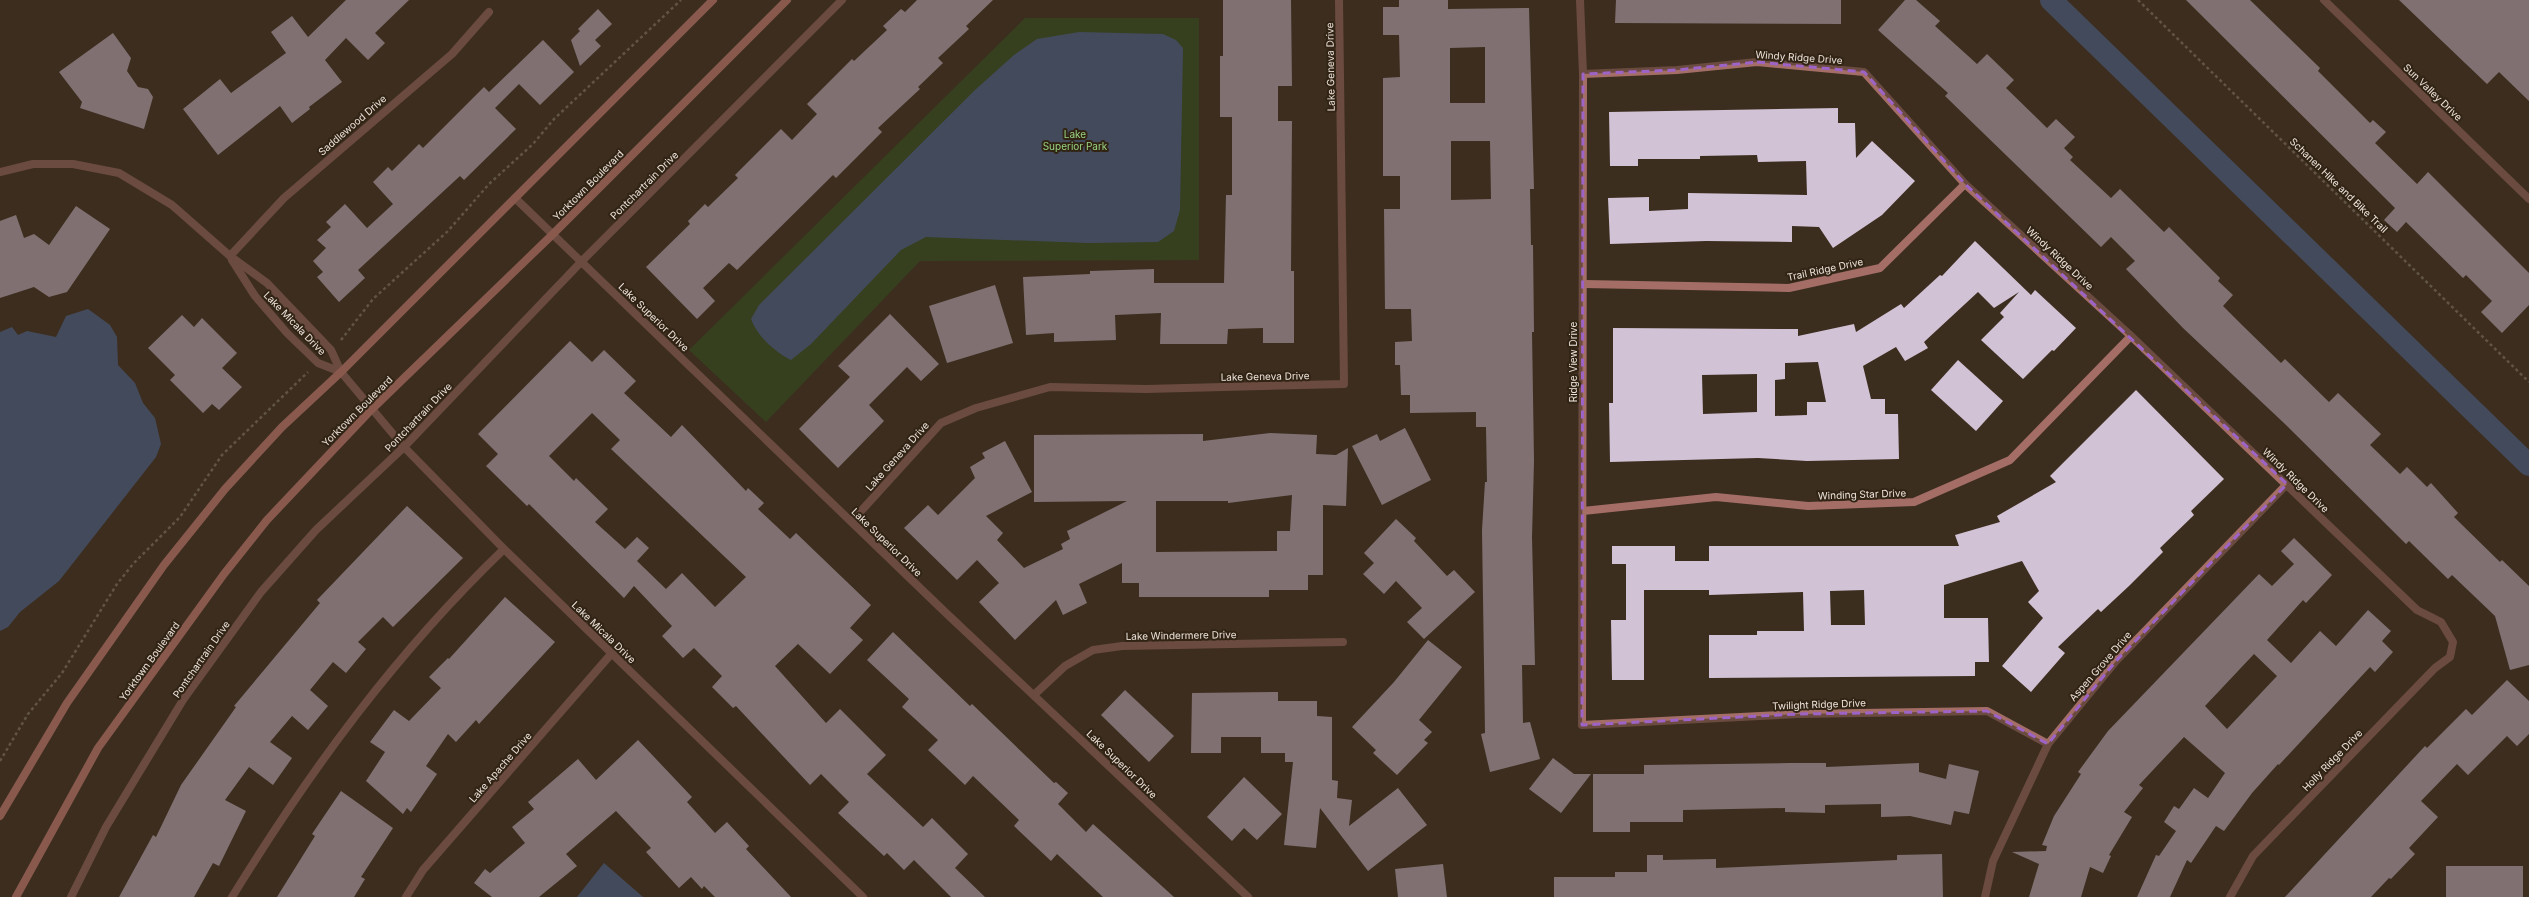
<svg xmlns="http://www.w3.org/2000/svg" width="2529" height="897" viewBox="0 0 2529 897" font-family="Inter,sans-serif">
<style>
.green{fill:#2f551e}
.water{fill:#4d6ea5}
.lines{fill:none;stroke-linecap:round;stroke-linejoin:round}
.canal{stroke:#4d6ea5;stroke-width:22}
.building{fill:#d2c2d6;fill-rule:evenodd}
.path{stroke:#8f8376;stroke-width:2.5;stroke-dasharray:3 3;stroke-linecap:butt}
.service{stroke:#a46e67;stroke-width:8}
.minor{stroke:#a46e67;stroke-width:8}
.tertiary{stroke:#a46e67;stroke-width:8}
.secondary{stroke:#e58f84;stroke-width:8}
.marked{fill:none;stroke:#9d63c7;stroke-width:3;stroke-dasharray:8 5;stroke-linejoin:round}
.labels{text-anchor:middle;stroke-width:4;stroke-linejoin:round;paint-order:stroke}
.street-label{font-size:10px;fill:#ede3da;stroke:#312415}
.park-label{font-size:10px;fill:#99d381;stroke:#312415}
</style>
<rect width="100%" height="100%" fill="#3c2e1f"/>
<polygon class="green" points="1025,18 1199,18 1199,260 920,261 766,422 689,350"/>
<g class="water">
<path d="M 1079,32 L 1163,34 L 1176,40 L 1183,48 L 1180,210 L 1174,231 L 1158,242 L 1088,243 L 926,237 L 901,250 L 811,344 L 791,360 C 775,352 757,336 751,319 L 759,305 L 975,90 L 1014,55 L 1037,39 Z"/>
<polygon points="88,309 110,325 117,337 118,365 135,383 143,403 155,418 161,444 156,457 59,581 20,612 8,627 0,631 0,332 12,327 18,335 27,331 56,337 66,316"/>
<polygon points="604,863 643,897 577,897"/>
</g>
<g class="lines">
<polyline class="canal" points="2051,0 2529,465"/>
</g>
<g class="building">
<polygon points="346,0 409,0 375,33 385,43 368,60 346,38 325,60 342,82 309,107 310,109 292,123 280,106 218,155 183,109 220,79 231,93 286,53 271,32 292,16 308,37"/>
<polygon points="917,0 993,0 966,26 969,29 938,58 943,63 918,87 920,89 878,128 882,132 836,178 833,175 737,270 729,263 703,288 715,301 697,319 646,267 690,224 688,221 705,204 708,207 738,178 735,175 781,129 792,140 817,114 807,104 852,59 854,61 887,30 883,26 901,9 905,12"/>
<polygon points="1223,0 1291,0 1292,86 1278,86 1278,121 1292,121 1291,271 1294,271 1294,343 1263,343 1263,328 1228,329 1227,344 1160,344 1161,313 1115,315 1116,340 1054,342 1054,333 1026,335 1023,277 1090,274 1090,271 1154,269 1154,283 1224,283 1226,195 1232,195 1232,117 1220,117 1220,56 1223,56"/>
<path d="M 1399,0 L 1448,0 L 1448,9 L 1529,8 L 1534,189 L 1530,189 L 1531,245 L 1533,245 L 1534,332 L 1532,332 L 1534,461 L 1532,537 L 1535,665 L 1522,665 L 1523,723 L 1530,722 L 1540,759 L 1490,772 L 1481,734 L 1485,733 L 1482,530 L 1485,482 L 1487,482 L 1486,427 L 1476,427 L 1476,412 L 1410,413 L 1410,395 L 1401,395 L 1400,365 L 1395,365 L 1395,342 L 1412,341 L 1411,309 L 1385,309 L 1384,209 L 1400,209 L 1400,176 L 1383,176 L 1383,78 L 1400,77 L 1399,35 L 1383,35 L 1383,7 L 1399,7 ZM 1485,47 L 1485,103 L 1450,103 L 1450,48 ZM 1451,141 L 1490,141 L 1491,199 L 1451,200 Z"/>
<polygon points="1616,0 1841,0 1841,24 1615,23"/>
<polygon points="1905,0 1916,0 1940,21 1935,26 1977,64 1987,54 2014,80 2006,88 2047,128 2056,119 2075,137 2064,148 2073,157 2070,160 2111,198 2120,189 2164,232 2169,227 2220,278 2218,281 2233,295 2223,306 2242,325 2281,363 2285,359 2329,402 2338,393 2381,434 2370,445 2400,474 2407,467 2427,487 2431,483 2458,513 2454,517 2500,562 2502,560 2529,586 2529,665 2510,670 2495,616 2452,575 2448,579 2409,541 2406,544 2286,425 2183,328 2126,269 2135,261 2111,237 2101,247 1945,96 1948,93 1878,30"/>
<polygon points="2186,0 2250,0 2320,68 2318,71 2370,123 2373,120 2386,132 2375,143 2417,184 2428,172 2529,273 2529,305 2502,333 2481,312 2492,301 2466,275 2463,278 2406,222 2397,232 2384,220 2395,208"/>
<polygon points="2399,0 2529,0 2529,101 2499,72 2487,84"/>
<polygon points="598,9 612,24 595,40 601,46 580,66 571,40 580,31 578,29"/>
<polygon points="113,33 131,58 127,71 138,87 148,89 153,97 144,129 80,108 82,102 59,72"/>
<polygon points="543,40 574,72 540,105 519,84 495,108 516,129 464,180 460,176 358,270 365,278 339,302 317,277 323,272 313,261 326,248 317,240 331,227 326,222 345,204 367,228 393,204 373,182 388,167 392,171 419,144 423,148 484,87 489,92"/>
<polygon points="1838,108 1838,123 1855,123 1856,158 1872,141 1915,181 1882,215 1833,248 1819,227 1792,226 1792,242 1706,241 1610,244 1608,198 1649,197 1649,211 1688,209 1688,193 1807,195 1806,161 1758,162 1757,155 1700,156 1700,159 1638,159 1638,166 1610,166 1609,112"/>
<polygon points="76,206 110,229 67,292 49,297 34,287 0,298 0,221 16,215 24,238 34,234 49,245"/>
<path d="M 1975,241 L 2031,295 L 2035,290 L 2076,328 L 2054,351 L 2052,350 L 2023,379 L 1981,340 L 2004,317 L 2000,313 L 2019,292 L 1994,308 L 1978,292 L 1924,342 L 1928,348 L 1905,361 L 1896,347 L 1863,366 L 1871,399 L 1885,399 L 1885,414 L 1898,414 L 1899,459 L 1807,461 L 1758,458 L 1610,462 L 1609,403 L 1613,403 L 1613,328 L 1798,329 L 1798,336 L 1854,324 L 1856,332 L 1901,304 L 1904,308 L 1940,275 L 1942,276 ZM 1818,362 L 1826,402 L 1807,402 L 1807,415 L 1775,416 L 1775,380 L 1785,379 L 1785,363 ZM 1757,374 L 1757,412 L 1703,414 L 1702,375 Z"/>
<polygon points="995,285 1013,343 947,363 929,306"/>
<polygon points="890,314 939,364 921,381 907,367 869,405 884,421 838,468 799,429 850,377 838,366"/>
<polygon points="182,315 194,327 202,318 237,353 222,368 242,387 219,410 212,404 203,413 170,380 175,375 148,348"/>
<path d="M 570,341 L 592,362 L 604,350 L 636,381 L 624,393 L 671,437 L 682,425 L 746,491 L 748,488 L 764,503 L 758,509 L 790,539 L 796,533 L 871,605 L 850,628 L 863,640 L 830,674 L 798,644 L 775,666 L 826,723 L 840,709 L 886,755 L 867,774 L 923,827 L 932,818 L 968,854 L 955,868 L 985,897 L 951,897 L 914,860 L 904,870 L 887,853 L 884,856 L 838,813 L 849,802 L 821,774 L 810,785 L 736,706 L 733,708 L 712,687 L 722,676 L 694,648 L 683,658 L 662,636 L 672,626 L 634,586 L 624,598 L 529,504 L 527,506 L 486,466 L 498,454 L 478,434 ZM 592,413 L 620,440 L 611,449 L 746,577 L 715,607 L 682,573 L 666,589 L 637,561 L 649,548 L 637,537 L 625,549 L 595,522 L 608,509 L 576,478 L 574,481 L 549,456 Z"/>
<polygon points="1958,360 2003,401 1976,431 1931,390"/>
<path d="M 2136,390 L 2224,479 L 2191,511 L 2194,515 L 2160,548 L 2163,552 L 2129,586 L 2101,612 L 2098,609 L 2058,647 L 2065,653 L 2031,692 L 2002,666 L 2043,618 L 2028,602 L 2039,591 L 2022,561 L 1944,585 L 1944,618 L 1988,618 L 1989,662 L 1975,662 L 1975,676 L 1709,678 L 1709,635 L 1757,635 L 1757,631 L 1804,631 L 1803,592 L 1709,595 L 1709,590 L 1644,590 L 1644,680 L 1612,680 L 1611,620 L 1626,620 L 1626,564 L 1612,564 L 1612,546 L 1675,546 L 1675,561 L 1709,561 L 1709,546 L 1959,546 L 1955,535 L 2000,522 L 1997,516 L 2056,482 L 2050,476 ZM 1864,590 L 1865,625 L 1831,625 L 1830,591 Z"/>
<polygon points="1405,428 1431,480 1382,505 1352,446 1377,434 1380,441"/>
<path d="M 1270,433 L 1317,435 L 1316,454 L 1336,455 L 1348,448 L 1346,506 L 1323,505 L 1323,575 L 1308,575 L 1308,590 L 1269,590 L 1269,597 L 1139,597 L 1139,583 L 1122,583 L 1122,563 L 1079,584 L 1087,603 L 1063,615 L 1056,600 L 1015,640 L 979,602 L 999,583 L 977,560 L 957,580 L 904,528 L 928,505 L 938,515 L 975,478 L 970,467 L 985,458 L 982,453 L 1005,441 L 1032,492 L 986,516 L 1003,533 L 997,540 L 1024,568 L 1063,549 L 1061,544 L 1070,539 L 1067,531 L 1127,501 L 1034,502 L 1034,435 L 1203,434 L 1203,441 ZM 1292,495 L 1290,531 L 1277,531 L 1277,551 L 1156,552 L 1156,501 L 1228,501 L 1228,503 Z"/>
<polygon points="407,506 463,558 393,627 383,617 358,642 366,649 346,673 333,662 310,690 328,706 308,730 292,716 270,742 292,758 273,785 249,767 225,800 246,811 219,866 213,863 194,897 119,897 153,835 156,837 181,785 236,707 234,706 320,603 317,600"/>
<polygon points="1396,519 1416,538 1414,541 1447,576 1454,570 1475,592 1424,639 1407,622 1422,608 1396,581 1384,594 1363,574 1374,563 1364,553"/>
<path d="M 2294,538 L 2332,575 L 2306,603 L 2303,600 L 2267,640 L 2291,663 L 2320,631 L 2336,646 L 2368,610 L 2391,631 L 2382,641 L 2393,652 L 2375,672 L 2370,667 L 2279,765 L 2278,764 L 2252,793 L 2224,831 L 2216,826 L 2191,863 L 2187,860 L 2170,897 L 2137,897 L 2156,855 L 2159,856 L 2176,831 L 2164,822 L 2174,806 L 2179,809 L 2194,788 L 2208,798 L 2225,773 L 2184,737 L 2139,785 L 2143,788 L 2124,812 L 2132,817 L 2109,855 L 2111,856 L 2103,873 L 2090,867 L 2081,897 L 2029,897 L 2039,864 L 2012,852 L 2046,851 L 2047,846 L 2042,845 L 2054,816 L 2081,774 L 2078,772 L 2108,731 L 2259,574 L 2272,586 L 2294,564 L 2281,551 ZM 2254,654 L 2277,676 L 2227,729 L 2205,706 Z"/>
<polygon points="505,597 555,642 479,724 476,720 456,742 448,734 426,766 437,774 411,812 407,808 403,814 366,781 385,752 370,742 394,710 409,721 441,688 429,677 448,658 449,659"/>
<polygon points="893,632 970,706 972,704 1054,783 1056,782 1068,793 1058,804 1086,832 1093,824 1174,897 1103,897 1057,854 1051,861 1014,826 1019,820 973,776 965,785 928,750 938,740 902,707 909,699 867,660"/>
<polygon points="1428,640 1462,667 1419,720 1432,732 1424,740 1428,743 1397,775 1373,753 1376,750 1352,727 1394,682"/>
<polygon points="2507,680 2529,701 2529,734 2517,746 2507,736 2468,775 2457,764 2421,801 2438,817 2409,848 2415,854 2391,879 2389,878 2371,897 2285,897 2425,746 2427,748 2466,709 2472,715"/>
<polygon points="1125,690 1174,736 1149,762 1101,715"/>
<polygon points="1278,692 1278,701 1317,701 1317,716 1332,717 1332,780 1338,781 1337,798 1352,800 1349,826 1398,788 1427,825 1368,871 1320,808 1316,848 1284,845 1293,762 1285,762 1285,753 1261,753 1261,737 1221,737 1221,753 1191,753 1192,693"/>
<polygon points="638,740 692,797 687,802 715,833 727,822 749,846 746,849 791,897 715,897 704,886 702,889 691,877 679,888 646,852 651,848 616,811 566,854 577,866 539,897 492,897 474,883 485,869 490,873 525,843 512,827 534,809 528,802 578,759 596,780"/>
<polygon points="1553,758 1574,774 1591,774 1561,813 1529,789"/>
<polygon points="1790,763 1826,763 1826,767 1919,763 1919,772 1946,779 1949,764 1979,771 1969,814 1954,811 1951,825 1910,816 1881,817 1881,804 1825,805 1825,813 1785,812 1785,808 1683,810 1683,822 1630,822 1630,832 1593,832 1593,774 1644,774 1644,765"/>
<polygon points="1244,777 1282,814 1257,840 1244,828 1232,841 1207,817"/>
<polygon points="341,791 393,828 361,877 365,879 354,897 277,897 315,836 312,834"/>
<polygon points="1942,854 1943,897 1554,897 1554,877 1615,877 1615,872 1647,872 1647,855 1663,855 1663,860 1716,859 1716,868 1897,860 1897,855"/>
<polygon points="1443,864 1447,897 1398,897 1395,869"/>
<rect x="2446" y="866" width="77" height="31"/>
</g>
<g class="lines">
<g class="path">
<polyline points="2138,0 2529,382"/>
<polyline points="341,340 373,299 448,231 489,184 533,144 554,119 681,0"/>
<polyline points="0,761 28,714 62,673 117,584 133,564 180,517 222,455 308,372"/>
</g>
<path class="service" d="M 232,897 C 311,769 395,654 504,549"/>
<g class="minor">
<polyline points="1580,0 1583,74 1582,725 1798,714 1987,711 2048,744"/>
<polyline points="1583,74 1677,70 1757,62 1864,72 1965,184 2131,336 2417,610 2441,622 2453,642 2450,657 2435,668 2253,856 2230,897"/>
<polyline points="0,172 33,164 73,164 119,173 172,205 230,256 267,283 331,350 341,372 404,447 504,549 863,897"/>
<polyline points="515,198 946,613 1248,897"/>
<polyline points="230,256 284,198 452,54 489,12"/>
<polyline points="232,260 255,296 287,333 318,363 341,372"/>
<polyline points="1584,284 1789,288 1880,268 1965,184"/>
<polyline points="1583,511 1716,497 1808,506 1914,502 2010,460 2131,336"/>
<polyline points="852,521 941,423 976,408 1050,387 1146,389 1344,384 1339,0"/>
<polyline points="1035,694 1065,666 1093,650 1122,646 1343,642"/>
<polyline points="71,897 106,827 183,700 261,592 316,530 404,447 582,261 842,0"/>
<polyline points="406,897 423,870 612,653"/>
<polyline points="1985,897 1993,861 2048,744 2116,661 2287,484"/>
</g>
<polyline class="tertiary" points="2324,0 2529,199"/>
<g class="secondary">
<polyline points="0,816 67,703 164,565 225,489 282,427 341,372 713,0"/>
<polyline points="16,897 98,748 224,574 267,520 371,410 553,234 787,0"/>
</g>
</g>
<path d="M0 0H2529V897H0ZM 1757,62 L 1864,72 L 1965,184 L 2287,484 L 2116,661 L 2048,744 L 1987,711 L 1798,714 L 1582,725 L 1583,74 L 1677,70 Z" fill="#3c2e1f" fill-opacity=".55" fill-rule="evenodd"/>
<path class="marked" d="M 1757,62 L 1864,72 L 1965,184 L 2287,484 L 2116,661 L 2048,744 L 1987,711 L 1798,714 L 1582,725 L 1583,74 L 1677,70 Z"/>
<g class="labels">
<g class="street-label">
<text transform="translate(1799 57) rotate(4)" y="4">Windy Ridge Drive</text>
<text transform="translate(1330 67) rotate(-91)" y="4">Lake Geneva Drive</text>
<text transform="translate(2433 92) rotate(44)" y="4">Sun Valley Drive</text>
<text transform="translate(352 125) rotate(-41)" y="4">Saddlewood Drive</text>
<text transform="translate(588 185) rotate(-45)" y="4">Yorktown Boulevard</text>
<text transform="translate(644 185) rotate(-45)" y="4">Pontchartrain Drive</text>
<text transform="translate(2339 185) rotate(44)" y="4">Schanen Hike and Bike Trail</text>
<text transform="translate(2060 258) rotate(43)" y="4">Windy Ridge Drive</text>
<text transform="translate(1825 269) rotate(-12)" y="4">Trail Ridge Drive</text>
<text transform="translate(654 317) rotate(44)" y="4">Lake Superior Drive</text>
<text transform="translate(295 323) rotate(46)" y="4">Lake Micala Drive</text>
<text transform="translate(1573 362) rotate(-90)" y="4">Ridge View Drive</text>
<text transform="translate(1265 376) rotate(-1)" y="4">Lake Geneva Drive</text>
<text transform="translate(357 411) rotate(-45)" y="4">Yorktown Boulevard</text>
<text transform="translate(418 417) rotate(-46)" y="4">Pontchartrain Drive</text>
<text transform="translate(897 456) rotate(-48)" y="4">Lake Geneva Drive</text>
<text transform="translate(2296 480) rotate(44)" y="4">Windy Ridge Drive</text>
<text transform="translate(1862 494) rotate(-2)" y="4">Winding Star Drive</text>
<text transform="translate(887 542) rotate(44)" y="4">Lake Superior Drive</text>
<text transform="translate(604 632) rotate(44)" y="4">Lake Micala Drive</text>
<text transform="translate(1181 635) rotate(-1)" y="4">Lake Windermere Drive</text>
<text transform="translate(201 659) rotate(-55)" y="4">Pontchartrain Drive</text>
<text transform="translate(149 661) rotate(-54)" y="4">Yorktown Boulevard</text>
<text transform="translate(2100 666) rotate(-49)" y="4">Aspen Grove Drive</text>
<text transform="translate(1819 704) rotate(-2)" y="4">Twilight Ridge Drive</text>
<text transform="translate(2332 760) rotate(-46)" y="4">Holly Ridge Drive</text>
<text transform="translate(1122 764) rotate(44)" y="4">Lake Superior Drive</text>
<text transform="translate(500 767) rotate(-49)" y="4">Lake Apache Drive</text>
</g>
<g class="park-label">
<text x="1075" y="138">Lake<tspan x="1075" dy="12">Superior Park</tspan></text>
</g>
</g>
</svg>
